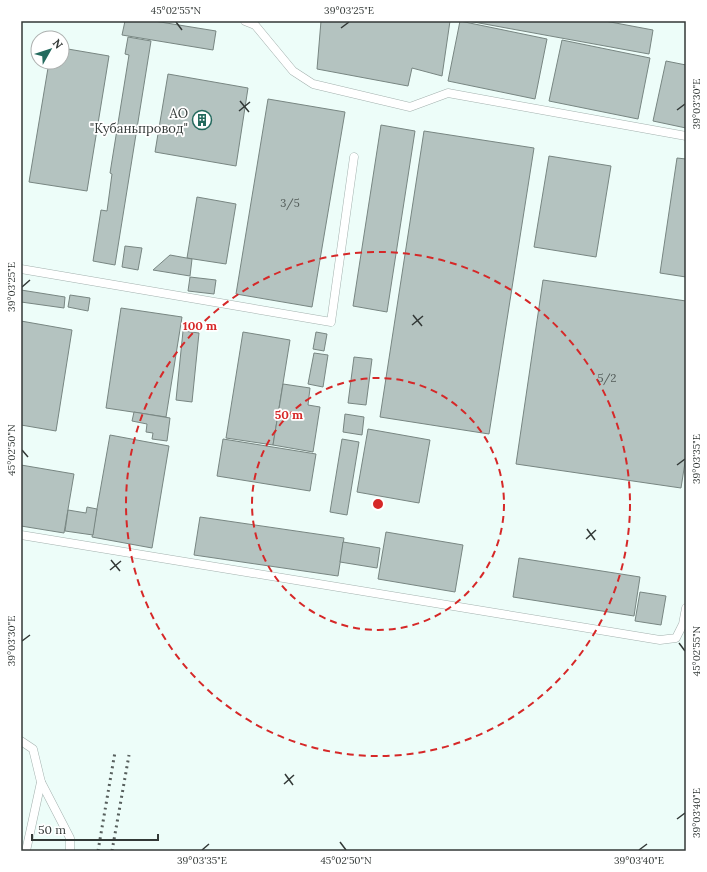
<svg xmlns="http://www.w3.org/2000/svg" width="707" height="872" viewBox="0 0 707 872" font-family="Lora,serif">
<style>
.building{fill:#b4c3c0;stroke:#788682}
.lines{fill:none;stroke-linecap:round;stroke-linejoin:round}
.lane-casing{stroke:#a3b1ae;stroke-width:9}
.lane{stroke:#fff;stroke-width:8}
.rail{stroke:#575f5d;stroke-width:3;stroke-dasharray:2 4;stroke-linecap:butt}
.ticks{fill:none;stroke:#333937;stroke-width:1.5}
.ring{fill:none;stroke:#d62828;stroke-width:2;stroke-dasharray:7 5}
.labels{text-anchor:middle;stroke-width:3.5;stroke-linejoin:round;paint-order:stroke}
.number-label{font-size:11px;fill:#535c59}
.poi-label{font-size:13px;fill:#333937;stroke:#fff;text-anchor:end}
.centre{fill:#d62828;stroke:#fff;stroke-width:2}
.ring-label{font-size:12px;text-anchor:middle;font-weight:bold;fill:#d62828;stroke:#fff;stroke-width:3.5;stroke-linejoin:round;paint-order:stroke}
.neatline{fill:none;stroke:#333937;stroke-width:1.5}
.ticks-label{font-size:10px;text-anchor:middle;fill:#333937}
</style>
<rect width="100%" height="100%" fill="#edfdf9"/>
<g class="building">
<polygon points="125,21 154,21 216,31 213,50 122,35"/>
<polygon points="321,21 450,21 442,76 412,68 408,86 317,69"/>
<polygon points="460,21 547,39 535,99 448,81"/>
<polygon points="468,21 605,21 653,30 649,54"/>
<polygon points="128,37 151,41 115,265 93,261 101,210 107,211 112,174 110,173 129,55 125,54"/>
<polygon points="562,40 650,58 638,119 549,101"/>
<polygon points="62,48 109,56 87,191 29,182 49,62 62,62"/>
<polygon points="666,61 686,65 686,128 653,121"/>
<polygon points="168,74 248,88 236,166 155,152"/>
<polygon points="268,99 345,112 312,307 236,294"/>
<polygon points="381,125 415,131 387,312 353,306"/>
<polygon points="424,131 534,148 489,434 380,417"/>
<polygon points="549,156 611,166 596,257 534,247"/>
<polygon points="677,158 686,159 686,277 660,273"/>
<polygon points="197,197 236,204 226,264 187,258"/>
<polygon points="125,246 142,248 138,270 122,267"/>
<polygon points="170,255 192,259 190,276 153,270"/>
<polygon points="190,277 216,280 214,294 188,291"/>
<polygon points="543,280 686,301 686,456 681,488 516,464"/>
<polygon points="21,290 65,297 64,308 21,302"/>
<polygon points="70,295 90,298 88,311 68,307"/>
<polygon points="121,308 182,317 166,417 106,408"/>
<polygon points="21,321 72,330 56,431 21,425"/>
<polygon points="183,331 199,333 192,402 176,400"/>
<polygon points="243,332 290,340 273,445 226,438"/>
<polygon points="316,332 327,334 324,351 313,349"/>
<polygon points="314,353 328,355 323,387 308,384"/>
<polygon points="354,357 372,359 366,405 348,403"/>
<polygon points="283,384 310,388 308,405 320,407 313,452 273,445"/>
<polygon points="134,412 170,418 167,441 152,439 153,433 146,432 147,424 132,421"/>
<polygon points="345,414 364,417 362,435 343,432"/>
<polygon points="368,429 430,440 419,503 357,492"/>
<polygon points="110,435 169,446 152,548 92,537"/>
<polygon points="223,439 316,454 310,491 217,476"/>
<polygon points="342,439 359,442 347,515 330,512"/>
<polygon points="21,465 74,474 64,533 21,526"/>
<polygon points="87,507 97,509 93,535 65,531 68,510 86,513"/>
<polygon points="200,517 344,538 338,576 194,555"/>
<polygon points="386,532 463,545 455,592 378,579"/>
<polygon points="343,542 380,548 377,568 340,562"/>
<polygon points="519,558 640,577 634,616 513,597"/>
<polygon points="640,592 666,596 661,625 635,621"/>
</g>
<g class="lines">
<g class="lane-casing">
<g id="lane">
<polyline points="245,21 255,25 293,71 313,84 410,107 448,93 686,136"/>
<polyline points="21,269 331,322 354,157"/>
<polyline points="21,535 660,640 676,638 683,624 686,608"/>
<polyline points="21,741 33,749 41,782 26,851"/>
<polyline points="41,782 70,838 70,851"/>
</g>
</g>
<use href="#lane" class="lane"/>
<g class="rail">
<polyline points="98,851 115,752"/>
<polyline points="112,851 129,755"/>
</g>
</g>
<path class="ticks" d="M 176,22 L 182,30M 341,28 L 349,22M 240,101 L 249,112M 677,110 L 685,104M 239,111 L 250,102M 22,287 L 30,280M 413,315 L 422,326M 412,325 L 423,316M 22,450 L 28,457M 677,465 L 685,459M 587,529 L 595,540M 586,539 L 596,530M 111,560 L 120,571M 110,570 L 121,561M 22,641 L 30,635M 679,643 L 685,651M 285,774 L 293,785M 284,784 L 294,775M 677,819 L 685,813M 340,842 L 346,850M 202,850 L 209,844M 639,850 L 647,844"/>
<g class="ring">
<circle cx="378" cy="504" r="126"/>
<circle cx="378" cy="504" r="252"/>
</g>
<defs>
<g id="building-ring" transform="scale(1)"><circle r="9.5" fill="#fff" stroke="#246a5e" stroke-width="1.5"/><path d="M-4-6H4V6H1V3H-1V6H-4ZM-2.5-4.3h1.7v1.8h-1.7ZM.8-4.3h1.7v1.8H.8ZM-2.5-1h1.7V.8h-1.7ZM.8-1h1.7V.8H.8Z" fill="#246a5e"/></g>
</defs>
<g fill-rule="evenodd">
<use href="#building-ring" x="202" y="120"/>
</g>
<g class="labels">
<g class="number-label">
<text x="290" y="207">3/5</text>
<text x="607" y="382">5/2</text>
</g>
<g class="poi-label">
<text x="188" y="118">АО<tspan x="188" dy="15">"Кубаньпровод"</tspan></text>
</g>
</g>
<circle cx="378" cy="504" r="6" class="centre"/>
<g class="ring-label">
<text x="200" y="330">100 m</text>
<text x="289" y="419">50 m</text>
</g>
<rect width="707" height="872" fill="none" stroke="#ffffff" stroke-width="44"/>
<g transform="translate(50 50) rotate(51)"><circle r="19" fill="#ffffff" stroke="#adb0af"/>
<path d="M0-3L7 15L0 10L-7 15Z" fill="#246a5e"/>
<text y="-6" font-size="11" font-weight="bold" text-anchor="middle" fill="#333937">N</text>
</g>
<path d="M32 834v6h126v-6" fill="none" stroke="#333937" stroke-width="2"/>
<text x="38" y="834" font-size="12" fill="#333937" stroke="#ffffff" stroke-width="3" paint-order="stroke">50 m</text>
<rect x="22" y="22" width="663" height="828" class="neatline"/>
<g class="ticks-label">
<text x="176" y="14">45°02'55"N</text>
<text x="349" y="14">39°03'25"E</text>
<text transform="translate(696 104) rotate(-90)" y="4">39°03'30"E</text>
<text transform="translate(11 287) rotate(-90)" y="4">39°03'25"E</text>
<text transform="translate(11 450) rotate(-90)" y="4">45°02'50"N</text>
<text transform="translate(696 459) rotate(-90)" y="4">39°03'35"E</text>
<text transform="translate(11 641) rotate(-90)" y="4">39°03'30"E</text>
<text transform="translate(696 651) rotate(-90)" y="4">45°02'55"N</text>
<text transform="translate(696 813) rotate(-90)" y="4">39°03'40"E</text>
<text x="202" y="864">39°03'35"E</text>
<text x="346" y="864">45°02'50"N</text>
<text x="639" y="864">39°03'40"E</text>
</g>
</svg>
